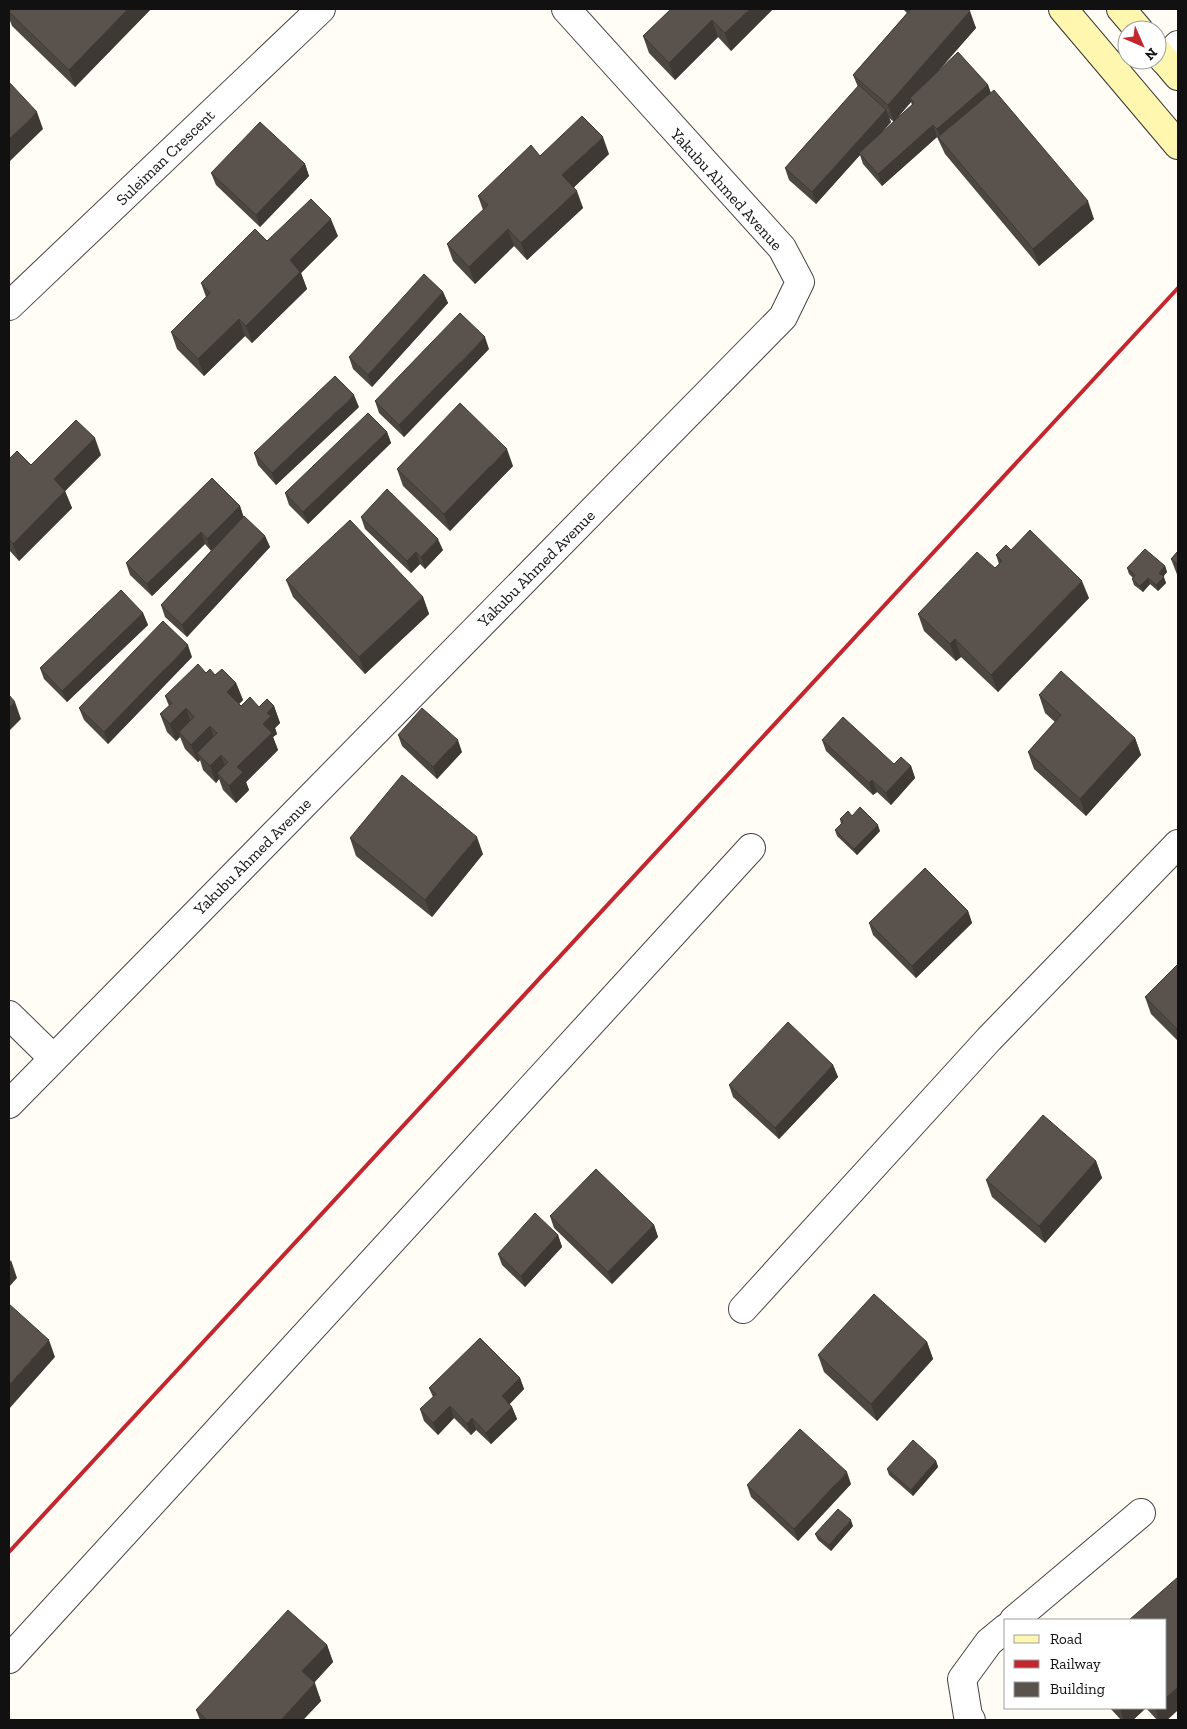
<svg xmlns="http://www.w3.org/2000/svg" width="1187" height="1729" viewBox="0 0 1187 1729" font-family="'Zilla Slab',serif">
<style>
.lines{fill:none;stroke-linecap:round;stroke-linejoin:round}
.minor-casing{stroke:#444;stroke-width:30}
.tertiary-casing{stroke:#444;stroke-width:30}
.secondary-casing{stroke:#333;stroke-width:30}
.minor{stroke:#fff;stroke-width:28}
.tertiary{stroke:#fff;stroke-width:28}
.secondary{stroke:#fff6b0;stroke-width:28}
.rail{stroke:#c4262e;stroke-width:4}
.wall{fill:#4d4742;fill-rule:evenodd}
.shaded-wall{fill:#3f3936}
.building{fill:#5a524d;stroke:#3f3936}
.labels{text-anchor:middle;stroke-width:5;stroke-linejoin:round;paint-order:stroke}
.street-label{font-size:16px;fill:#111;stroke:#fff}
</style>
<rect width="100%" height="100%" fill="#fffdf5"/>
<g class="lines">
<g class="minor-casing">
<g id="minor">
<polyline points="1164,60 1178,45"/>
<polyline points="9,1015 53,1058"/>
<polyline points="9,1104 783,317 800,282 782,248 566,9"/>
<polyline points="743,1309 989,1039 1178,844"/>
<polyline points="1014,1620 1141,1513"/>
<polyline points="9,1659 751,848"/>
<polyline points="971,1720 968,1716 962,1679 989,1642 1006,1628"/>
</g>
</g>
<g class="tertiary-casing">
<polyline id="tertiary" points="9,306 321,9"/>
</g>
<g class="secondary-casing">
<g id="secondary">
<polyline points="1063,9 1178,145"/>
<polyline points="1121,9 1139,30"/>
<polyline points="1157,51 1178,76"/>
</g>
</g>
<use href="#minor" class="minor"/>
<use href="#tertiary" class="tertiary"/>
<use href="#secondary" class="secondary"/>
<polyline class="rail" points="9,1552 1178,288"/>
</g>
<g class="wall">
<polygon points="9,9 151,9 75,87 12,26 9,18"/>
<polygon points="671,9 773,9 731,51 718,37 675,80 649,53 643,36"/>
<path d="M 903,9 L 967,9 L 976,28 L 939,70 L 988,85 L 991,93 L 1094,219 L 1039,266 L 945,154 L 937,137 L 882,186 L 863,164 L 860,155 L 816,204 L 789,180 L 785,168 L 858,87 L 853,75 L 907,13 ZM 911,102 L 912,105 L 897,118 ZM 889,118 L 894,122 L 877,137 L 891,122 Z"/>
<polygon points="609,154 574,187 583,208 527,260 514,246 475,284 453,261 447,244 483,210 478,196 540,156"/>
<polygon points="305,164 309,176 260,227 216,185 211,173"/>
<polygon points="338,236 301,273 307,289 252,343 245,336 204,376 177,349 171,332 206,297 201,283 267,241"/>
<polygon points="443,292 448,303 372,387 353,369 349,357"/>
<polygon points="489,349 404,437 379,413 375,401"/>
<polygon points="359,407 276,485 258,465 254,453"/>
<polygon points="387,432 391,443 308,524 289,505 285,493"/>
<polygon points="101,455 65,491 72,508 19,561 9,550 9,459 31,465"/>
<polygon points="513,466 450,531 403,486 397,469"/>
<polygon points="240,506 243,516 265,536 270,547 187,637 165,617 161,605 218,543 211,551 205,544 152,596 130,575 126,563"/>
<polygon points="361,517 443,550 425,569 420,564 411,573 365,529"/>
<polygon points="1011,550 1089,598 998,692 961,657 956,661 924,631 918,614 995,568 999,564 996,555"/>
<polygon points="1178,551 1178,577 1171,559"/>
<polygon points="1165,566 1167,572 1163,577 1166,583 1158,591 1150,584 1143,592 1134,585 1132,579 1133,578 1129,574 1127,568"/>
<polygon points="286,580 423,597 429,614 365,674 293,597"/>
<polygon points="143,613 148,625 67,702 44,679 40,668"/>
<polygon points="192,657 108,744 84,720 79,708"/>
<polygon points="206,673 236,683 243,700 239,704 241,706 259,707 274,706 280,723 275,728 277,734 273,737 278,750 246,782 249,790 236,803 223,790 219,779 216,783 203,770 200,760 198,762 185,749 180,737 176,741 167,732 160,714 169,706 165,696"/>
<polygon points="1039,695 1135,738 1141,755 1086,816 1034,769 1028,752 1055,722 1045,713"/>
<polygon points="398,735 462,752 437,779 402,746"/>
<polygon points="822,740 894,764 911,766 915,778 891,805 877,792 873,795 826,751"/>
<polygon points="840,819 880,831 857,855 837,836 835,830 841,824"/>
<polygon points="350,838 483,854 432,917 356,856"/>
<polygon points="968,911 972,923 916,978 873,935 869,923"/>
<polygon points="1178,964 1178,1041 1151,1014 1145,997"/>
<polygon points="833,1065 838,1077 779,1139 733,1097 729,1085"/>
<polygon points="1096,1161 1102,1178 1045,1243 992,1197 986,1180"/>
<polygon points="550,1216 654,1225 658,1237 612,1284 554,1228"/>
<polygon points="558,1235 562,1247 525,1287 502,1265 498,1254"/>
<polygon points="927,1342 933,1359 877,1421 824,1372 818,1355"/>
<polygon points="520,1378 524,1389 509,1404 512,1407 517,1419 491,1444 476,1430 471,1435 454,1418 438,1435 424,1421 420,1409 433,1397 429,1388"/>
<polygon points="936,1461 938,1467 913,1496 889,1475 887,1469"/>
<polygon points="851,1484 798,1541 751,1497 747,1485"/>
<polygon points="853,1526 831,1551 818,1540 815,1534"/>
<polygon points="1178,1577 1178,1710 1167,1720 1157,1720 1146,1708 1133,1720 1121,1720 1110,1708 1166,1708"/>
<polygon points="327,1645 333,1662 314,1683 321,1701 303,1720 200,1720 196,1710"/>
</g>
<g class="shaded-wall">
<polygon points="128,9 151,9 75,87 69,70"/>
<polygon points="750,9 773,9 731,51 725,33"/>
<polygon points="970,11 976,28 912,101 910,98 911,102 894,122 888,105"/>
<polygon points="712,20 718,37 675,80 669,63"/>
<polygon points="988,85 992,97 942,141 937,129"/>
<polygon points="886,110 891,122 861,155 859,153 860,155 816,204 812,192"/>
<polygon points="37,112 43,129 9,162 9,139"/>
<polygon points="933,125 937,137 882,186 878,174"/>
<polygon points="603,137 609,154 569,192 562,175"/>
<polygon points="305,164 309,176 260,227 256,215"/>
<polygon points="577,191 583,208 527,260 521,243"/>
<polygon points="1088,201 1094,219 1039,266 1033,249"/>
<polygon points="331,219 338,236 301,273 307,289 252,343 246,326 290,260"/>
<polygon points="508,229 514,246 475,284 469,267"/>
<polygon points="443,292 448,303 372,387 368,375"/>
<polygon points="239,319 245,336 204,376 198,359"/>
<polygon points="485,337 489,349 404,437 399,425"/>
<polygon points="354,395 359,407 276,485 272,473"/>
<polygon points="387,432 391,443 308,524 303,512"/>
<polygon points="95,438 101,455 60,496 54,479"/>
<polygon points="507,449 513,466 450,531 444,514"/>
<polygon points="65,491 72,508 19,561 13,544"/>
<polygon points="240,506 244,518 211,551 207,539"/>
<polygon points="201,532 205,544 152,596 147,584"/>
<polygon points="265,536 270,547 187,637 182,625"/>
<polygon points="438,539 443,550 425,569 421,557"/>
<polygon points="416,552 420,564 411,573 407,561"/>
<polygon points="1165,566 1167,572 1161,579 1159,573"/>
<polygon points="1164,577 1166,583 1158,591 1156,585"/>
<polygon points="1148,578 1150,584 1143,592 1140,586"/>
<polygon points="1082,581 1089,598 998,692 991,675"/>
<polygon points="423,597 429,614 365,674 359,657"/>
<polygon points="143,613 148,625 67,702 62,691"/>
<polygon points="955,639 961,657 956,661 950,644"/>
<polygon points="188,645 192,657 108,744 104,732"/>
<polygon points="236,683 243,700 233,710 227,692"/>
<polygon points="15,702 21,719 9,731 9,708"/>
<polygon points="274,706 280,723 275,728 277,734 273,737 278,750 246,782 249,790 236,803 229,786 237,767 267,713"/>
<polygon points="186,708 192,725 179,732 180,737 176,741 170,724"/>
<polygon points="210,726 216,743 197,753 200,760 198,762 191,745"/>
<polygon points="1135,738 1141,755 1086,816 1080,799"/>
<polygon points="458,740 462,752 437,779 433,767"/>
<polygon points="221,755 227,772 217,773 219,779 216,783 210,766"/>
<polygon points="911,766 915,778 891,805 886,793"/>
<polygon points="872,780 877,792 873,795 869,783"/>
<polygon points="878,825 880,831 857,855 854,849"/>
<polygon points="477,837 483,854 432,917 425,900"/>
<polygon points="968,911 972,923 916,978 912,966"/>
<polygon points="833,1065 838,1077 779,1139 775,1128"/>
<polygon points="1096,1161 1102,1178 1045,1243 1039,1226"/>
<polygon points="654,1225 658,1237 612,1284 608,1272"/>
<polygon points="558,1235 562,1247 525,1287 521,1276"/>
<polygon points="11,1260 17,1278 9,1287 9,1263"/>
<polygon points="49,1340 55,1357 9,1409 9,1385"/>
<polygon points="927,1342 933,1359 877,1421 871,1404"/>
<polygon points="520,1378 524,1389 506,1408 502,1396"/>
<polygon points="450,1406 454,1418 438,1435 433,1423"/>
<polygon points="512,1407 517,1419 491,1444 486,1433"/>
<polygon points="472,1418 476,1430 471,1435 467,1424"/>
<polygon points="936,1461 938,1467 913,1496 911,1490"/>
<polygon points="847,1472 851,1484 798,1541 794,1529"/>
<polygon points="851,1520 853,1526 831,1551 829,1545"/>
<polygon points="327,1645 333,1662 308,1689 302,1671"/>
<polygon points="315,1683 321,1701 303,1720 281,1720"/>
<polygon points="1178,1687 1178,1710 1167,1720 1159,1720 1155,1708 1166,1708 1166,1698"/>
<polygon points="1121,1708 1146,1708 1133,1720 1124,1720 1120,1709"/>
</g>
<g class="building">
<polygon points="9,9 128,9 69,70 9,12"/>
<polygon points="671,9 750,9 725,33 712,20 669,63 643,36"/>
<polygon points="911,9 967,9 970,11 888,105 853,75"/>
<polygon points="958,52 988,85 937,129 933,125 878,174 859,153 914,103 910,98"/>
<polygon points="9,82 37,112 9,139"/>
<polygon points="859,85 886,110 812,192 785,168"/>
<polygon points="994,90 1088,201 1033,249 938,137"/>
<polygon points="582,116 603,137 562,175 577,191 521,243 508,229 469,267 447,244 488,205 478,196 531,145 540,156"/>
<polygon points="260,122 305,164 256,215 211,173"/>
<polygon points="311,199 331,219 290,260 300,272 246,326 239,319 198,359 171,332 210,293 201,283 255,229 267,241"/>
<polygon points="424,274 443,292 368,375 349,357"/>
<polygon points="460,313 485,337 399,425 375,401"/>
<polygon points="335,376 354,395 272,473 254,453"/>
<polygon points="460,403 507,449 444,514 397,469"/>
<polygon points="368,413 387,432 303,512 285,493"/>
<polygon points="76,420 95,438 54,479 65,491 13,544 9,539 9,459 17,451 31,465"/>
<polygon points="212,478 240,506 207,539 201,532 147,584 126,563"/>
<polygon points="387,489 438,539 421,557 416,552 407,561 361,517"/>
<polygon points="244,516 265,536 182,625 161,605"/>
<polygon points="350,520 423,597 359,657 286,580"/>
<polygon points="1030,530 1082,581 991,675 955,639 950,644 918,614 977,552 995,568 1002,561 996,555 1006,545 1011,550"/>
<polygon points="1145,549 1165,566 1159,573 1164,577 1156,585 1148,578 1140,586 1132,579 1135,575 1127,568"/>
<polygon points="1178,551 1178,565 1171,559"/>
<polygon points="121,590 143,613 62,691 40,668"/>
<polygon points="163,621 188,645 104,732 79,708"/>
<polygon points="198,664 206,673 210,669 215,675 222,669 236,683 227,692 241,706 250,697 259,707 267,699 274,706 267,713 271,716 263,724 272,733 237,767 243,772 229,786 217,773 228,762 221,755 210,766 197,753 217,733 210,726 191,745 179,732 194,717 186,708 170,724 160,714 172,703 165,696"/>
<polygon points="1061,671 1135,738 1080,799 1028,752 1061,715 1039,695"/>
<polygon points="9,695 15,702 9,708"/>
<polygon points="422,708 458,740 433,767 398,735"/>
<polygon points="843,717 894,764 901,757 911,766 886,793 872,780 869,783 822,740"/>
<polygon points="402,775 477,837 425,900 350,838"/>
<polygon points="860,807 878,825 854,849 835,830 843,822 840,819 848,811 852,816"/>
<polygon points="925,868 968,911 912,966 869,923"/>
<polygon points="1178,964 1178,1030 1145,997"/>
<polygon points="788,1022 833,1065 775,1128 729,1085"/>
<polygon points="1043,1115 1096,1161 1039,1226 986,1180"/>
<polygon points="596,1169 654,1225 608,1272 550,1216"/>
<polygon points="535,1213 558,1235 521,1276 498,1254"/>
<polygon points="874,1294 927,1342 871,1404 818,1355"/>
<polygon points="9,1304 49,1340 9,1385"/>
<polygon points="480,1338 520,1378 502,1396 512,1407 486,1433 472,1418 467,1424 450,1406 433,1423 420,1409 436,1394 429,1388"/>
<polygon points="800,1429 847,1472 794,1529 747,1485"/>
<polygon points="913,1440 936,1461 911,1490 887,1469"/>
<polygon points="838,1509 851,1520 829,1545 815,1534"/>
<polygon points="1178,1577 1178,1687 1166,1698 1166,1620 1129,1620"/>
<polygon points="288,1610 327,1645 302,1671 315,1683 281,1720 207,1720 196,1710"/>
</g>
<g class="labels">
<g class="street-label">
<text transform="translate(165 157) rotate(-44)" y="6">Suleiman Crescent</text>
<text transform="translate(727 189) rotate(48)" y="6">Yakubu Ahmed Avenue</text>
<text transform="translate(536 568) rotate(-45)" y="6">Yakubu Ahmed Avenue</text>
<text transform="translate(252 856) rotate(-45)" y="6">Yakubu Ahmed Avenue</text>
</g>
</g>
<rect width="1187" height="1729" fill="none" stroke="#111111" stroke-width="20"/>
<rect x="1004" y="1619" width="162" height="90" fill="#ffffff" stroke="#a0a0a0"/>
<rect x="1014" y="1635" width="25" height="8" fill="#fff6b0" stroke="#a0a0a0"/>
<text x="1050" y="1644" font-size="15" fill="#111111">Road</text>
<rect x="1014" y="1660" width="25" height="8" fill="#c4262e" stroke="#a0a0a0"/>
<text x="1050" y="1669" font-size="15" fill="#111111">Railway</text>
<rect x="1014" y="1682" width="25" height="15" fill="#5a524d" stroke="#a0a0a0"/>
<text x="1050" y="1694" font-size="15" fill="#111111">Building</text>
<g transform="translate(1142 45) rotate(135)"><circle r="24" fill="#ffffff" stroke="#a0a0a0"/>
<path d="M0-4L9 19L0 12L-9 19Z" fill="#c4262e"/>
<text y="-8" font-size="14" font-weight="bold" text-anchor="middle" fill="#111111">N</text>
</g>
</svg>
